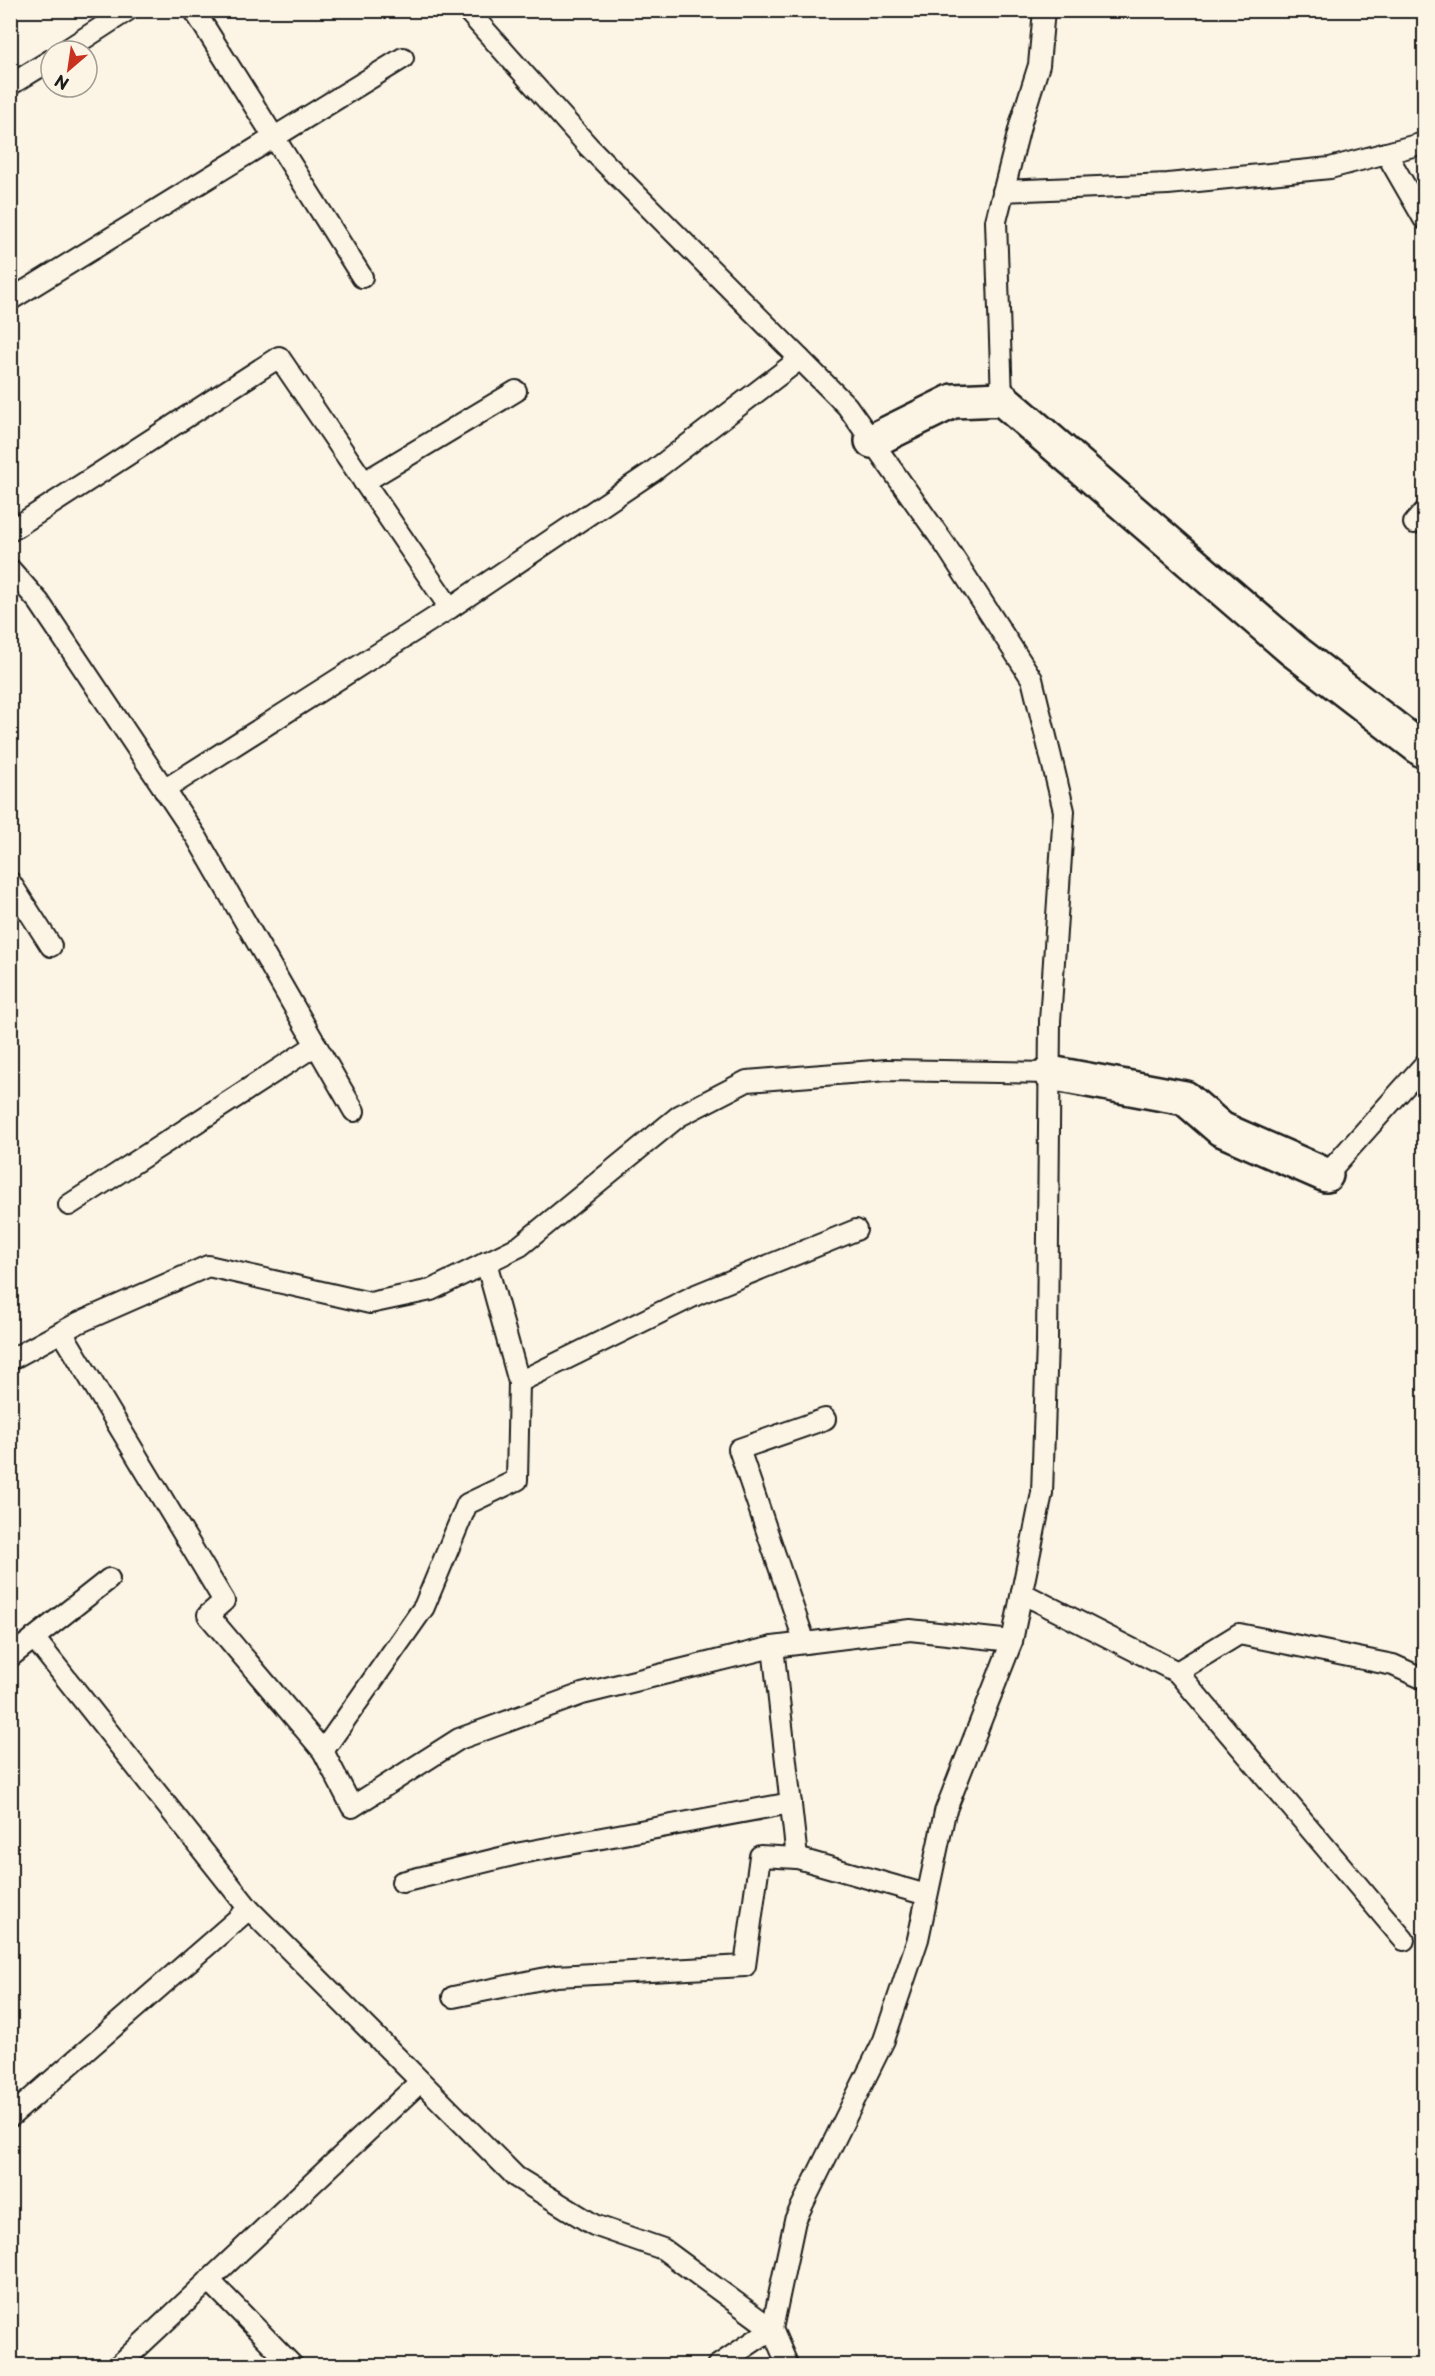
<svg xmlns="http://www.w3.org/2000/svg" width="1435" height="2376" viewBox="0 0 1435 2376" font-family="'Playpen Sans',sans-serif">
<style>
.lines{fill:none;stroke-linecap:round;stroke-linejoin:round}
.service-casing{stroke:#1c1c1c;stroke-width:24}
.minor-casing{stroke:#1c1c1c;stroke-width:38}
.service{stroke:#fcf5e5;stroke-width:20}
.minor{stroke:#fcf5e5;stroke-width:33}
</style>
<rect width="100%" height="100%" fill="#fcf5e5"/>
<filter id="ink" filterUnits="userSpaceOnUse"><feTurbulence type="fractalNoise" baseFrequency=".0167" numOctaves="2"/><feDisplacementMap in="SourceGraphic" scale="12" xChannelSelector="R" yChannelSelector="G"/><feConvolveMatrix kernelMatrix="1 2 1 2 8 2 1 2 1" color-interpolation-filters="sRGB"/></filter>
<g filter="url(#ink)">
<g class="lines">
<g class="service-casing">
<g id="service">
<polyline points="194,10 362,277"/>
<polyline points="467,10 589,147 847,406 946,546 1032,679 1064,811 1050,1021 1047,1342 1042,1493 1012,1641 945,1812 918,1939 884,2040 795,2220 772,2329 788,2366"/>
<polyline points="65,51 128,10"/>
<polyline points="10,85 51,60"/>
<polyline points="1386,153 1424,219"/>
<polyline points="1003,191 1168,184 1330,168 1424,143"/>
<polyline points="10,300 403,58"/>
<polyline points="1002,399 996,221 1021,122 1039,65 1044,10"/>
<polyline points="364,482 516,391"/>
<polyline points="1414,523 1424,512"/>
<polyline points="10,531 279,357 450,608"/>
<polyline points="10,569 39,602 197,838 354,1111"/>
<polyline points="164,790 450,608 652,472 800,359"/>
<polyline points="10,882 51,946"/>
<polyline points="1326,1175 1424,1065"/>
<polyline points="69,1205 316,1045"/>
<polyline points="62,1332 224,1601 208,1615 323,1751 352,1807 459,1739 582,1694 773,1647 910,1630 1012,1641"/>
<polyline points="10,1360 78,1323 208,1266 370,1303 431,1290 520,1246 679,1116 747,1081 887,1070 1050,1073"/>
<polyline points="519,1382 698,1294 856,1230"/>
<polyline points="1022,1593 1177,1672 1404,1940"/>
<polyline points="34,1638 249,1909 516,2177 594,2225 663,2249 772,2329 717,2366"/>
<polyline points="805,1643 739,1449 825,1419"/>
<polyline points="773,1647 797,1858"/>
<polyline points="10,1657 109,1579"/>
<polyline points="1177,1672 1239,1634 1393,1665 1424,1679"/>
<polyline points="323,1751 424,1607 467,1504 517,1480 519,1382 486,1262"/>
<polyline points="402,1882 521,1853 791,1803"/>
<polyline points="453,1997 556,1976 745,1966 760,1856 797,1858 927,1895"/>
<polyline points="10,2117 249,1909"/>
<polyline points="209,2280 293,2366"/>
<polyline points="118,2366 420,2082"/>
</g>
</g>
<g class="minor-casing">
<g id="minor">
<polyline points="872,441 953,401 1002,399 1293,650 1424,751"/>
<polyline points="1050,1073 1185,1098 1221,1129 1326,1175"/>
</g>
</g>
<use href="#service" class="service"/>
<use href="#minor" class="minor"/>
</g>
</g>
<rect width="1435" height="2376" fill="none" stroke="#fcf5e5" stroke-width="36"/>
<rect x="18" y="18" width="1399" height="2340" fill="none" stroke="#1c1c1c" stroke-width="2" filter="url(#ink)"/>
<g transform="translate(69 69) rotate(209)"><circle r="28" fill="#fcf5e5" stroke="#a29e95" stroke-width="1.5"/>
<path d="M0-4.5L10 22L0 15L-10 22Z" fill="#c8321e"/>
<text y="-9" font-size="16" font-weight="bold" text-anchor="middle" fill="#1c1c1c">N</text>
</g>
</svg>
